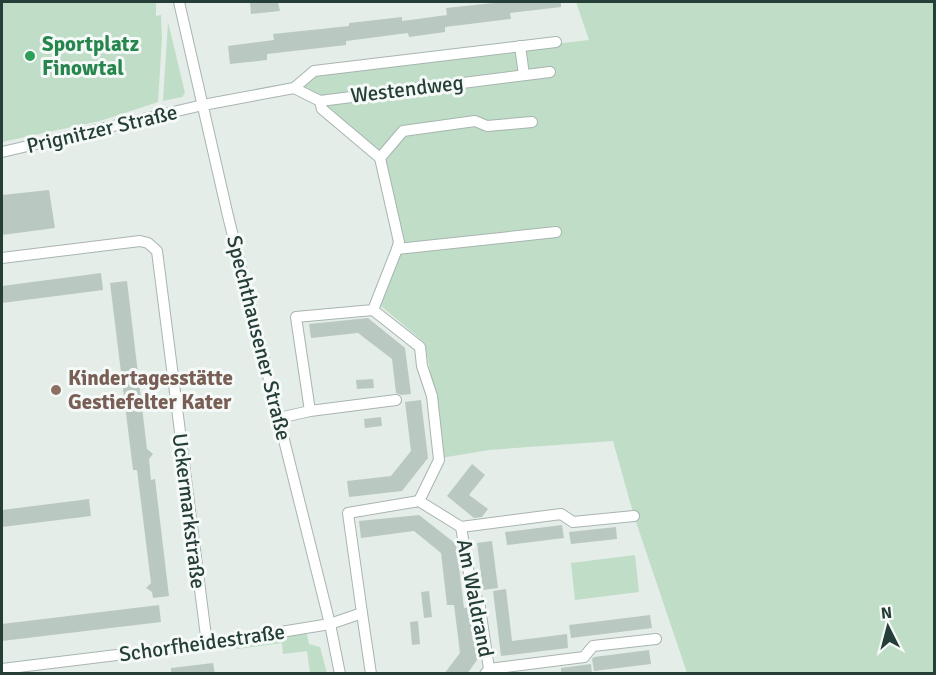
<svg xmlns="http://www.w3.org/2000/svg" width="936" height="675" viewBox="0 0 936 675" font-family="Signika,sans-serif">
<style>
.green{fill:#bfddc7}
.building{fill:#bac8c2}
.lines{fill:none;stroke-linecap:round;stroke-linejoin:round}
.street-casing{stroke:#a8b5b0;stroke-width:12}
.street{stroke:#fff;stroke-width:10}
.leisure-dot{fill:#2e9e5b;stroke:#f5f9f7;stroke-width:2}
.education-dot{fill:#8d6e63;stroke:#f5f9f7;stroke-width:2}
.labels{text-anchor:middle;stroke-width:6;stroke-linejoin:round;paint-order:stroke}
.leisure-label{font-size:21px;font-weight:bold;fill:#27864d;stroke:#f5f9f7;text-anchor:start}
.street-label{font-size:21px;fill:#253e37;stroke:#f5f9f7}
.education-label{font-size:21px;font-weight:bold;fill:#785e54;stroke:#f5f9f7;text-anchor:start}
</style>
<rect width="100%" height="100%" fill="#e5ede9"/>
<g class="green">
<polygon points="2,2 156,2 156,16 161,15 162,38 158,102 100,121 2,142"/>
<polygon points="576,2 934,2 934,673 687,673 634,516 613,441 489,450 441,458 434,395 425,343 381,306 399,242 380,158 294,88 314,71 589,40"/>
<polygon points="168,22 185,93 182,97 163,101"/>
<polygon points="635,555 639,592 575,600 571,563"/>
<polygon points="306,630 309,644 320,647 327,673 310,673 307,651 283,654 282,643 236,649 235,642"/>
</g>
<g class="building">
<polygon points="250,2 278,2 280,11 251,14"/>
<polygon points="503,2 561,2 561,7 510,13 511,19 445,27 445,32 409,37 408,33 346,41 346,45 267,54 267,60 230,64 228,46 274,40 273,34 349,26 349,23 402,17 402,21 447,15 446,8"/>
<polygon points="49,190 55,228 2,235 2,195"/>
<polygon points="101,273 103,290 2,303 2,286"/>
<polygon points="127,281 147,449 153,454 149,459 151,480 155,479 169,596 153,598 152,592 146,588 151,583 137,470 133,470 110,283"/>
<polygon points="368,318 405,348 411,394 401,395 396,393 392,359 358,333 311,338 309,324"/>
<polygon points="373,379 374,388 357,389 356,380"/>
<polygon points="421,400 428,458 402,491 349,497 347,481 391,476 411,451 405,402"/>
<polygon points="381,417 382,426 365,428 364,419"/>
<polygon points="472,464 485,475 469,495 488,509 482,517 474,518 447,496"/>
<polygon points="89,499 91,516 2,527 2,510"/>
<polygon points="419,515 456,544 464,608 470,607 477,660 467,674 444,674 460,653 454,605 447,605 441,553 414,531 361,538 359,521"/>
<polygon points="562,525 564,538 507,545 505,532"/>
<polygon points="616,527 617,539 571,544 569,532"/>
<polygon points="492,541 498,588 483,590 477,543"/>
<polygon points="506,589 512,641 567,634 568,648 501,656 493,591"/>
<polygon points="429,591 432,617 424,618 421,592"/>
<polygon points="159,605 161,622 2,641 2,624"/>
<polygon points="650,615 652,628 571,638 569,625"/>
<polygon points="418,621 420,644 412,645 410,622"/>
<polygon points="649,650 651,664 594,671 592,659 594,657"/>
<polygon points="213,663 215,674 171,674 171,668"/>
<polygon points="591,664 592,674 561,674 561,668"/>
</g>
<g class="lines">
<g class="street-casing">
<g id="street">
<polyline points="179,2 228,216 330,624 340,674"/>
<polyline points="520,46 524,75"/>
<polyline points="294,88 320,101 550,72"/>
<polyline points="320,101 322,109 380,158 399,242 397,249"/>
<polyline points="2,152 203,105 294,88 314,71 556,42"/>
<polyline points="380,158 403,131 475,121 487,126 532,122"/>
<polyline points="2,258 140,241 148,243 157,251 207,644"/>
<polyline points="373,310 420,347 422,366 432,396 439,460 419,501"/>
<polyline points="310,411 296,317 373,310 397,249 556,232"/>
<polyline points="279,418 310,411 396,400"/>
<polyline points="461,527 473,597 479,601 489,669"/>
<polyline points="362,613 371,674"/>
<polyline points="2,669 207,644 330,624 362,613 348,513 419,501 461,527 561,514 573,522 634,516"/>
<polyline points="485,674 489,669 584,657 593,646 656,639"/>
</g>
</g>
<use href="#street" class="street"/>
</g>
<circle class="leisure-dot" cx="30" cy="56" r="6"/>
<circle class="education-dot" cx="56" cy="390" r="6"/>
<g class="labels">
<g class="leisure-label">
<text x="42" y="51">Sportplatz<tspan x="42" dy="24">Finowtal</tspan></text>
</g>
<g class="street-label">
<text transform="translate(407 89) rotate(-7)" y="7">Westendweg</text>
<text transform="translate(102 129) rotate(-13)" y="7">Prignitzer Straße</text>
<text transform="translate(259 338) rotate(76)" y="7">Spechthausener Straße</text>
<text transform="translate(189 511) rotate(83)" y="7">Uckermarkstraße</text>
<text transform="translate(475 598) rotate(79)" y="7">Am Waldrand</text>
<text transform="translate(202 643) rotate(-8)" y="7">Schorfheidestraße</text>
</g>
<g class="education-label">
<text x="68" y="385">Kindertagesstätte<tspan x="68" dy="24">Gestiefelter Kater</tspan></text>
</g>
</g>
<rect width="936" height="675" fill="none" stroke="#253e37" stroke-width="6"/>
<g transform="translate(888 627) rotate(354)" stroke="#f5f9f7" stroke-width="4.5" paint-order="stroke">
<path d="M0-4.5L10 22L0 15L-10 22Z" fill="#253e37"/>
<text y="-9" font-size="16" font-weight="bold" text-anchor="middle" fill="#253e37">N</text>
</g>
</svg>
